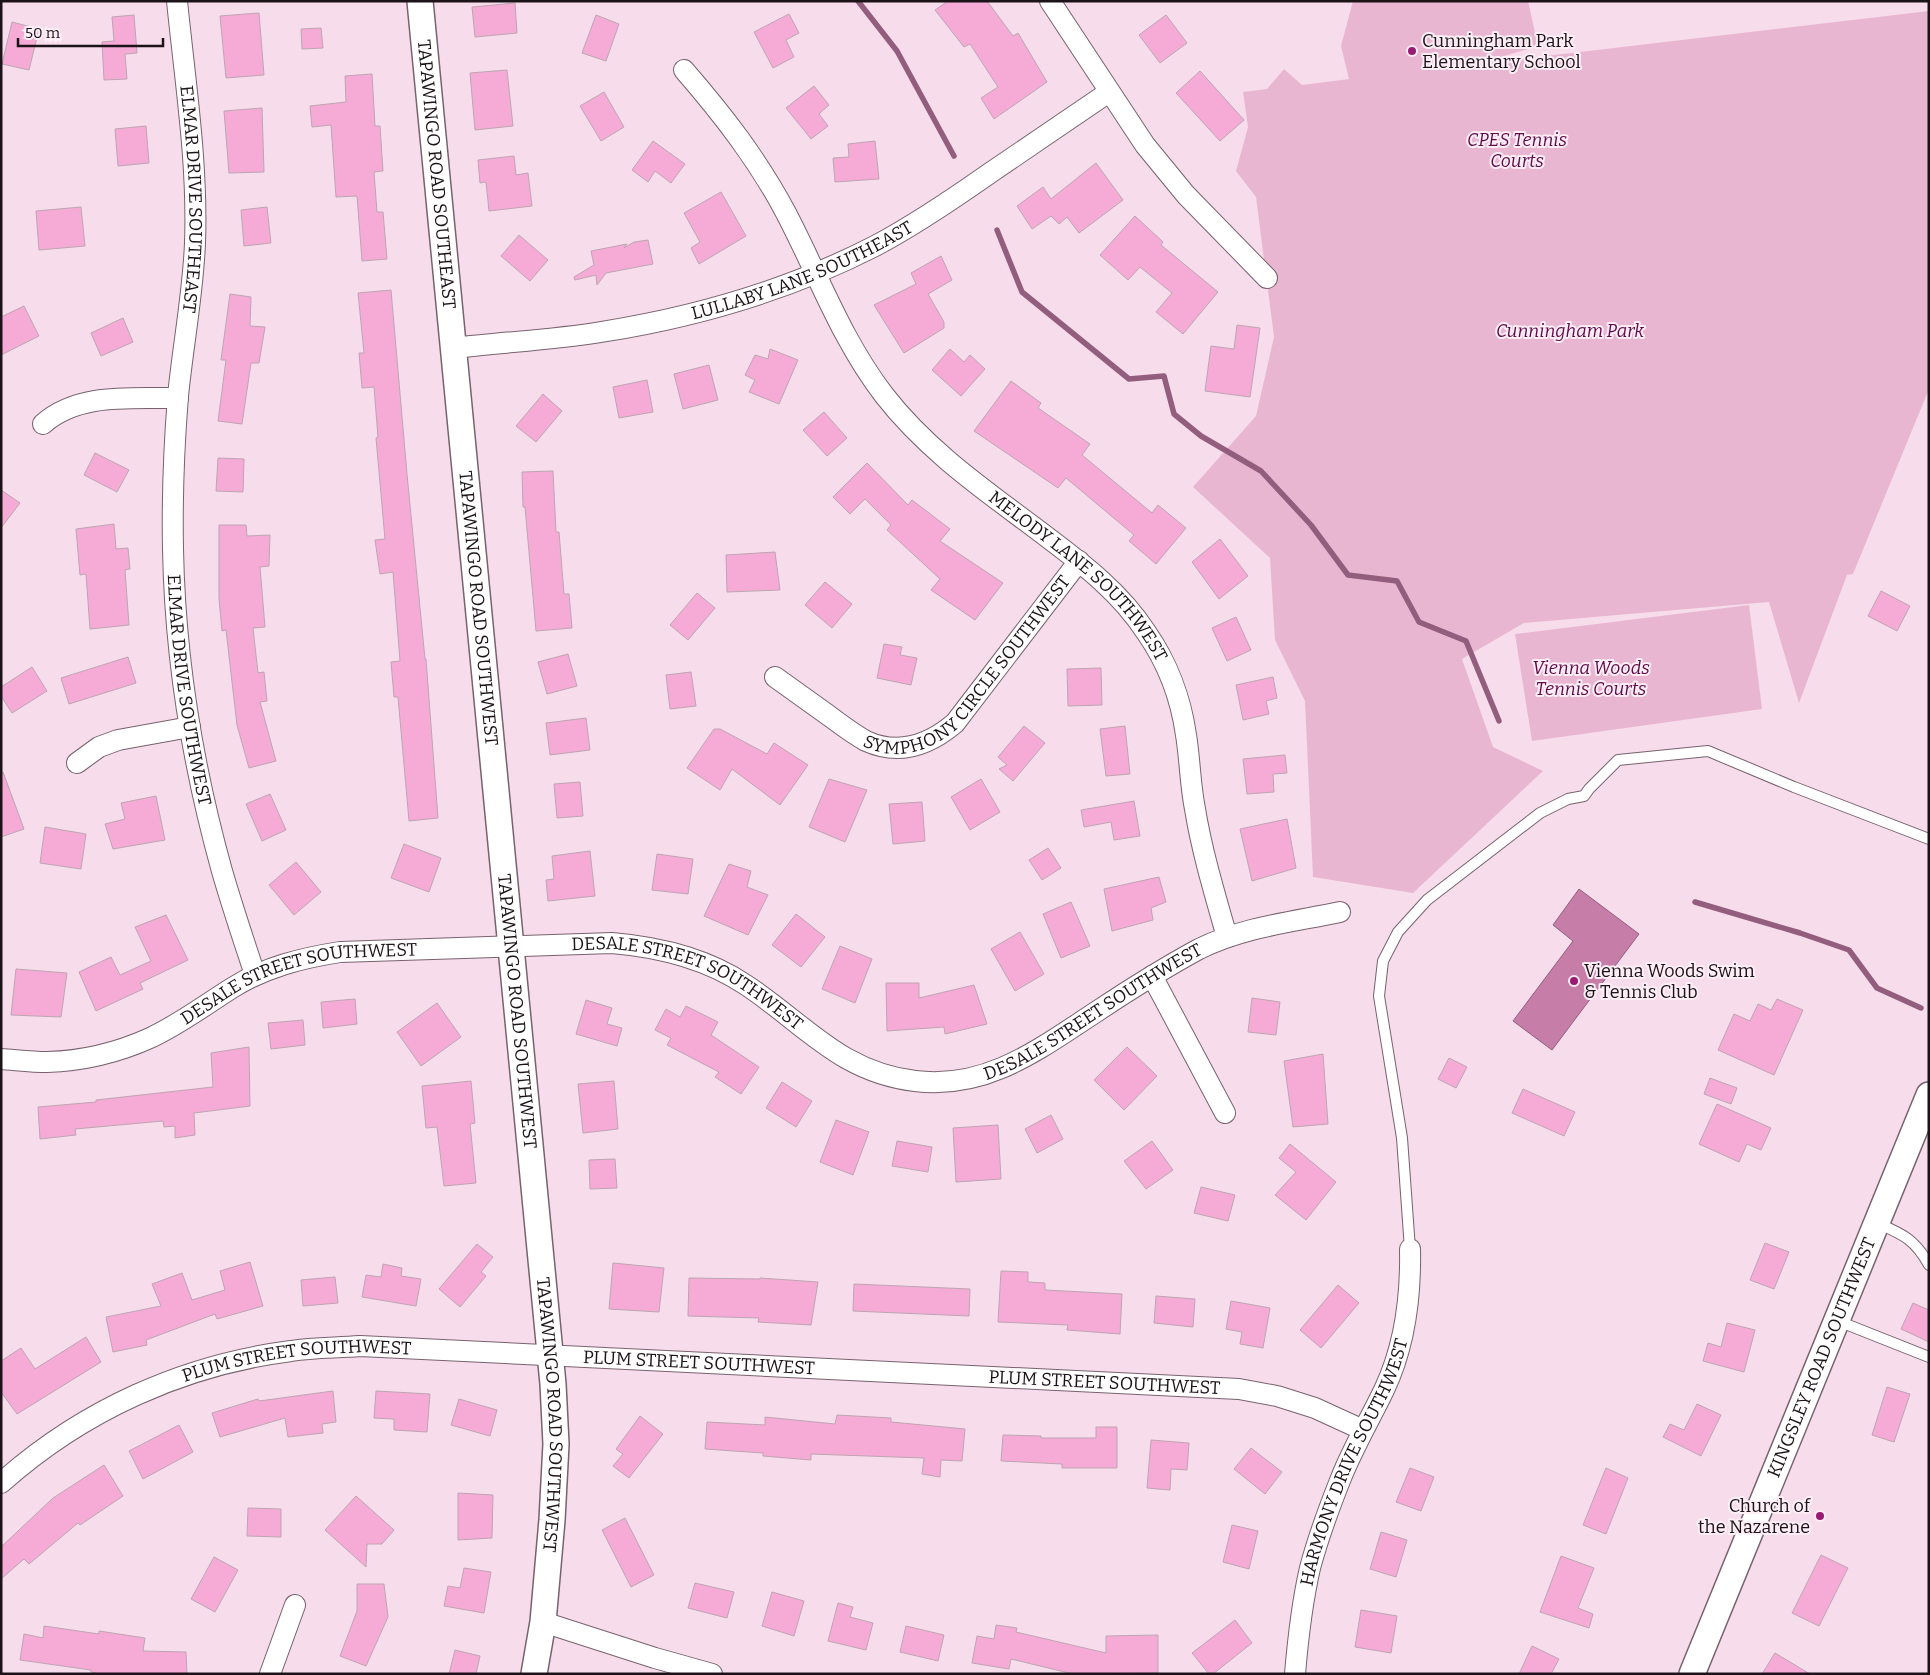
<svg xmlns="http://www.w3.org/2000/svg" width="1930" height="1675" viewBox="0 0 1930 1675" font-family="Bitter,serif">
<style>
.green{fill:#e9b6d2}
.water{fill:#c67ea9;stroke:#935e7e}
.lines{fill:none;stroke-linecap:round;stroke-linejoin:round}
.stream{stroke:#935e7e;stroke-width:5.5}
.building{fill:#f6abd7;stroke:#bda5b2}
.service-casing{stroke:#78626e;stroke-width:12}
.minor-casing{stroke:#78626e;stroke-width:22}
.tertiary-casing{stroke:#78626e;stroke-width:28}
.service{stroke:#fff;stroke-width:10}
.minor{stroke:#fff;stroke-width:20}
.tertiary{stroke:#fff;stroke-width:25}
.poi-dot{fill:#981a72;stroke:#feeef6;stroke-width:2}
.labels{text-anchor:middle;stroke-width:4;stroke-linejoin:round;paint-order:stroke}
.poi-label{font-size:18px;fill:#1c1318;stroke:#feeef6;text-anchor:start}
.park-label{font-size:18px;font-style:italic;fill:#610847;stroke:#feeef6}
.street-label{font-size:18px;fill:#1c1318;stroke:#feeef6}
</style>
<rect width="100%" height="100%" fill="#f7ddeb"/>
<g class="green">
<polygon points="1353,1 1528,1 1538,46 1477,64 1929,11 1929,389 1853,574 1847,575 1799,703 1769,602 1524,623 1462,659 1493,747 1543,771 1413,893 1313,877 1305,701 1275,640 1270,558 1193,487 1256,416 1274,337 1256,197 1236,171 1248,127 1243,92 1267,89 1284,69 1302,85 1349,79 1341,46"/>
<polygon points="1749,605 1762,709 1532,741 1515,634"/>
</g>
<polygon class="water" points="1579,889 1639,934 1552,1050 1513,1021 1573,941 1553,925"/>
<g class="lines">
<g class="stream">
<polyline points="858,1 897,51 954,156"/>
<polyline points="997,230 1022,292 1129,379 1164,376 1174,414 1201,436 1261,471 1311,525 1348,575 1397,581 1419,622 1466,641 1499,721"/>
<polyline points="1695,902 1800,933 1849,950 1877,988 1921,1008"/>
</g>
</g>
<g class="building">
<polygon points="948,1 987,1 1013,36 1018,33 1047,82 994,119 981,98 998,87 970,44 964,47 935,10"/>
<polygon points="515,3 517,33 475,37 472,7"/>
<polygon points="259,13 264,75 226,78 220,16"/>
<polygon points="789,14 799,33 786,40 794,57 773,68 754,32"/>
<polygon points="134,15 137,53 125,54 127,79 104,80 102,42 114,41 112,17"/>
<polygon points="596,15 619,24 606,61 582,53"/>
<polygon points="1166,15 1187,43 1160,63 1139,35"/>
<polygon points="12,22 39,29 29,70 2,64"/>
<polygon points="321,28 323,48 302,49 301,29"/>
<polygon points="507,70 513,126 475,130 470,73"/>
<polygon points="1200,71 1244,120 1220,141 1176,93"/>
<polygon points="372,74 375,126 380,126 383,171 374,172 377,212 383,212 387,259 362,261 357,196 336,197 331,125 312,127 310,106 346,102 345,76"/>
<polygon points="814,86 829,105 819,114 828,126 811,139 786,108"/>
<polygon points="604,92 624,127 601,141 580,106"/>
<polygon points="262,108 264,172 229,173 224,111"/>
<polygon points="146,126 149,163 118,166 115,129"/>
<polygon points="653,141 685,164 671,183 655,171 648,182 632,170"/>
<polygon points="875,141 879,179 835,182 833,158 849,157 848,144"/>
<polygon points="514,156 516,175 528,173 532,206 489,211 486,182 480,183 478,160"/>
<polygon points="1096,163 1123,200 1079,233 1067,217 1059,224 1051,216 1032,229 1017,206 1043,187 1051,199"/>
<polygon points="721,192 746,236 699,264 691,248 700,242 684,213"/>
<polygon points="81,207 85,246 39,250 36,211"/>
<polygon points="267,207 271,243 244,246 241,210"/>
<polygon points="1135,216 1163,242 1161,245 1218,292 1183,334 1156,312 1172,293 1140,267 1128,280 1100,255"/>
<polygon points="519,235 548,260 530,281 501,256"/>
<polygon points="648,240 653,264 606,273 597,285 596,275 575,280 574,277 594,265 591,251 627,244 624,248 634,242"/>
<polygon points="941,256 952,280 928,294 944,322 944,328 904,353 874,305 916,284 911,273"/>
<polygon points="391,290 407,474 425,659 426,659 438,818 409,821 398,697 394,697 391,662 400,661 393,572 380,574 375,540 385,539 376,438 378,437 374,387 362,388 359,353 364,353 358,293"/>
<polygon points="230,294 251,297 250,326 265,327 259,363 251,363 242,424 218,421 226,360 221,360"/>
<polygon points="24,306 39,336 1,355 1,317"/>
<polygon points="123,318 133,342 101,356 91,333"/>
<polygon points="1237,325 1260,328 1250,397 1205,391 1211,346 1234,349"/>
<polygon points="770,349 798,360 779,404 749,392 755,380 745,375 755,355 768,359"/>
<polygon points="950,349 964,362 970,355 985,369 961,396 932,370"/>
<polygon points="709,365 718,400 683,409 674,374"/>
<polygon points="647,380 653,412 619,418 613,387"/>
<polygon points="1011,381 1041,403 1038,408 1090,444 1082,455 1152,513 1158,505 1186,528 1156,564 1129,541 1134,535 1066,478 1058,488 974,431"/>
<polygon points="543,394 562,411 536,442 516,426"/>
<polygon points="824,412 847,438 827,456 803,430"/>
<polygon points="95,453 129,470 117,492 84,475"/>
<polygon points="218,458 244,459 243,492 216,491"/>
<polygon points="867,463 908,505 912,500 950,529 940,541 1003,583 975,620 931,590 940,579 887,530 891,525 865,499 850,514 833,497"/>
<polygon points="553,471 556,532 559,532 564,594 569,594 572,628 536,631 525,507 523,507 522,472"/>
<polygon points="1,490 20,503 1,528"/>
<polygon points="114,524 116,549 128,548 130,569 125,570 129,625 90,629 86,574 80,575 76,529"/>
<polygon points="219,525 246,525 247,536 270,535 269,566 260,567 265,627 253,628 258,673 264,672 267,701 260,702 276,761 249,768 237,725 226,630 222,631 219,599"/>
<polygon points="1220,539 1248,576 1219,599 1192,562"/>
<polygon points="775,552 780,590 727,592 726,555"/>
<polygon points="825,582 852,604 832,628 805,605"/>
<polygon points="1881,591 1910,606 1897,631 1868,616"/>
<polygon points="697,593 715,608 688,640 670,625"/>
<polygon points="1236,617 1251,650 1227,661 1212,628"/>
<polygon points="884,644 902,647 900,655 917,658 911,685 877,678"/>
<polygon points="568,654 577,686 547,694 538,662"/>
<polygon points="128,657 136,683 69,704 61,678"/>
<polygon points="32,667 47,691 12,713 1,696 1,687"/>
<polygon points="1101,668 1102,705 1068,706 1067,669"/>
<polygon points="691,672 696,706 670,709 666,675"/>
<polygon points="1273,677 1277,698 1266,701 1269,714 1243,720 1236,685"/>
<polygon points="586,718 590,750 550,755 546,723"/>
<polygon points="1024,726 1045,743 1013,781 999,769 1007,765 998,757"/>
<polygon points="1125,726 1130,774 1106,776 1100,729"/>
<polygon points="714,729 720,729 767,754 774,743 808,765 780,805 732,769 720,790 687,768"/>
<polygon points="1285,755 1287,773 1273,774 1274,792 1247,794 1243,759"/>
<polygon points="3,772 24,829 1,837 1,773"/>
<polygon points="829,779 867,790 845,842 809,827"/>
<polygon points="981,779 1000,812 970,830 951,797"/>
<polygon points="580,782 583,816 557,818 554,784"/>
<polygon points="270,794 286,830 262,841 246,804"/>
<polygon points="156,796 165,840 113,849 105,824 125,819 121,803"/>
<polygon points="1134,801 1140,836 1114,840 1111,822 1084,827 1081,810"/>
<polygon points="922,802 925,841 893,844 889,804"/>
<polygon points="1287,819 1296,868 1252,881 1240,829"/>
<polygon points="45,827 86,834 81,869 40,863"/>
<polygon points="404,844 441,858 429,892 391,878"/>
<polygon points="1048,848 1061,868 1042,880 1029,860"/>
<polygon points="590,851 595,896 548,901 546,880 554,879 552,856"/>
<polygon points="657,854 693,859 688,894 652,890"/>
<polygon points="296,862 321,892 294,915 269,885"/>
<polygon points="729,864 751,871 747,887 768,895 748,935 704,916"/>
<polygon points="1159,877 1166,902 1151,908 1153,920 1112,931 1104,889"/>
<polygon points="1071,902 1090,946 1061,958 1043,914"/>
<polygon points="796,914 825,937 801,967 772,945"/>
<polygon points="166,915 188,960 140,983 143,989 96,1011 79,972 111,957 120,975 151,961 135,927"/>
<polygon points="1020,932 1044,974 1015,991 991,949"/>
<polygon points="840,946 872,959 855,1003 822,989"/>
<polygon points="16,969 67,973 61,1017 11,1015"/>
<polygon points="886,983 919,983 919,998 974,985 987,1024 945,1034 944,1027 887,1031"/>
<polygon points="1252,998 1280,1002 1276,1035 1248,1032"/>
<polygon points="355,999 357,1024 323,1028 321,1002"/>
<polygon points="1777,999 1803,1010 1774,1075 1718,1050 1734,1014 1750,1021 1758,1004 1771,1010"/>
<polygon points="586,1000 612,1008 607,1024 622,1028 617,1046 576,1034"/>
<polygon points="437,1003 461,1037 421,1066 397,1032"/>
<polygon points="686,1006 718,1022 711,1035 759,1067 741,1094 715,1077 719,1072 667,1045 671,1038 655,1030 666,1009 680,1017"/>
<polygon points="303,1020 305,1045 271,1049 268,1023"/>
<polygon points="249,1047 250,1106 194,1113 195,1135 175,1138 175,1126 164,1127 163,1121 75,1129 76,1135 40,1139 38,1107 96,1102 96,1100 213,1087 211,1053"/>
<polygon points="1127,1047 1157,1076 1124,1110 1094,1080"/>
<polygon points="1323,1054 1328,1124 1293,1127 1284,1061"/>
<polygon points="1449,1058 1467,1067 1456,1088 1438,1079"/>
<polygon points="1710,1078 1737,1088 1731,1104 1704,1094"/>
<polygon points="471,1081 475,1123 470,1124 476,1183 444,1186 437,1127 426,1128 422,1086"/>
<polygon points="614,1081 618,1129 583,1133 578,1084"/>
<polygon points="782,1082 812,1101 796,1127 766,1108"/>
<polygon points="1523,1089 1575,1112 1564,1136 1512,1113"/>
<polygon points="1717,1104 1771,1128 1761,1150 1747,1144 1739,1162 1699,1144"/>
<polygon points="1051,1115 1063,1139 1037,1153 1025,1129"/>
<polygon points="836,1120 869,1132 853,1175 820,1162"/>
<polygon points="998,1125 1001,1179 956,1182 953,1128"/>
<polygon points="897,1141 932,1147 928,1172 892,1166"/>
<polygon points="1152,1141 1173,1170 1146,1189 1124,1161"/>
<polygon points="1290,1144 1336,1182 1306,1220 1275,1195 1296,1172 1279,1158"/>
<polygon points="615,1159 617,1188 590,1189 589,1160"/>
<polygon points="1201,1187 1235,1195 1228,1221 1194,1213"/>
<polygon points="1765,1243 1789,1252 1774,1289 1750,1280"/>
<polygon points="477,1244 493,1257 481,1272 486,1276 460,1307 439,1289"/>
<polygon points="250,1262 263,1306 217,1319 215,1314 146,1340 147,1345 113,1352 106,1317 161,1306 152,1284 182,1273 192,1300 225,1290 220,1271"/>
<polygon points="613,1263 664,1268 659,1312 609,1309"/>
<polygon points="383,1264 402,1268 401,1276 421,1279 416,1306 362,1297 366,1275 381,1277"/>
<polygon points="1001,1271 1028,1272 1028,1282 1045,1283 1045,1290 1122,1294 1120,1334 1067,1330 1068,1325 998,1322"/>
<polygon points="335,1277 338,1303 303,1306 301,1280"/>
<polygon points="689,1278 760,1279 760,1278 818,1282 811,1325 758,1322 759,1318 688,1316"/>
<polygon points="854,1284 970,1289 969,1316 853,1311"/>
<polygon points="1338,1285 1359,1303 1321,1348 1300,1330"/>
<polygon points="1156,1296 1195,1299 1193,1327 1154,1323"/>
<polygon points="1231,1301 1270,1308 1263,1348 1240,1344 1242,1332 1226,1329"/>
<polygon points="1913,1303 1929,1310 1929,1342 1901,1329"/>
<polygon points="1727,1323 1755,1330 1744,1372 1703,1361 1708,1343 1721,1347"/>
<polygon points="86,1337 101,1362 17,1414 1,1392 1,1361 21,1348 35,1369"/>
<polygon points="1887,1387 1910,1394 1894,1442 1872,1435"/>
<polygon points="333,1391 336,1422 322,1424 323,1433 288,1437 285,1418 220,1437 212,1413 258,1399 259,1401"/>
<polygon points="376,1391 430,1394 427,1432 394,1430 394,1419 374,1418"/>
<polygon points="459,1399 497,1410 490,1436 451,1425"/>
<polygon points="1697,1404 1721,1415 1701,1456 1663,1437 1670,1424 1684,1430"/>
<polygon points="837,1415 891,1418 891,1422 965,1429 962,1461 941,1460 940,1477 922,1474 924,1458 811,1454 811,1460 763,1456 763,1453 705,1449 707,1422 765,1425 765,1417 835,1424"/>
<polygon points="640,1416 663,1434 629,1478 613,1466 623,1454 616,1449"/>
<polygon points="179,1425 193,1452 143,1479 129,1451"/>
<polygon points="1096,1427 1117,1427 1117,1468 1062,1468 1062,1464 1001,1461 1003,1435 1041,1436 1041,1438 1096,1438"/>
<polygon points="1151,1440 1189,1443 1187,1470 1171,1469 1170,1490 1147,1488"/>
<polygon points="1251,1448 1282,1472 1265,1494 1234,1469"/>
<polygon points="104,1465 123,1496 80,1525 78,1523 29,1564 24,1559 1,1579 1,1547 53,1498"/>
<polygon points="1410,1468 1434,1477 1421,1511 1396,1502"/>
<polygon points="1606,1468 1628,1478 1606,1534 1583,1525"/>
<polygon points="458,1493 493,1495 492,1538 458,1540"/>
<polygon points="356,1496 394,1530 382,1544 367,1544 366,1567 325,1530"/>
<polygon points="248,1508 281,1509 281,1537 247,1536"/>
<polygon points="625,1518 654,1575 631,1587 602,1530"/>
<polygon points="1232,1525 1258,1531 1249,1569 1223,1562"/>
<polygon points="1381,1532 1407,1540 1396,1577 1370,1569"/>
<polygon points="1821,1555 1848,1568 1819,1626 1792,1613"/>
<polygon points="1561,1556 1594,1568 1578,1608 1593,1614 1589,1628 1540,1612"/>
<polygon points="214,1557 238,1570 215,1612 191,1599"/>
<polygon points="464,1568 491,1572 484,1613 444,1606 448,1586 460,1588"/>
<polygon points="695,1583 734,1592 727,1618 688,1608"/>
<polygon points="357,1584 384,1584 388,1617 366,1666 340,1656 357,1611"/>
<polygon points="772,1592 804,1601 794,1636 762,1626"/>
<polygon points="838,1603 853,1607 850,1617 873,1623 866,1650 828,1641"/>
<polygon points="1361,1610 1397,1616 1391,1653 1355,1647"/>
<polygon points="1235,1620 1252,1643 1213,1674 1209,1674 1192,1653"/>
<polygon points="996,1625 1017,1628 1016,1632 1106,1653 1106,1636 1158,1635 1158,1673 1073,1674 1011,1659 1009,1669 972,1663 977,1636 994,1639"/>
<polygon points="44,1626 99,1634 99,1631 145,1638 143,1651 186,1652 187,1674 102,1674 91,1672 91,1670 20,1660 24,1634 43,1638"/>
<polygon points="906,1626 944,1635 938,1661 900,1652"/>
<polygon points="1532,1646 1559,1659 1551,1674 1519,1674"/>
<polygon points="455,1650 480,1656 476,1674 449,1674"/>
<polygon points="1775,1653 1810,1674 1762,1674"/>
</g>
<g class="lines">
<g class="service-casing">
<g id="service">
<path d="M 1877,1223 C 1902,1234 1915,1239 1929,1265"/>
<polyline points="1410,1249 1402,1138 1379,996 1383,961 1398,932 1427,900 1540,813 1568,799 1584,796 1589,789 1618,760 1708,751 1794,787 1929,839"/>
<polyline points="1838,1321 1929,1357"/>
</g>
</g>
<g class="minor-casing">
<g id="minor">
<path id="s1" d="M 177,1 C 185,81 198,163 195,243 C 193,294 183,345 178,396 C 174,446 172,498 173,549 C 175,658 193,767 222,871 C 232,906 244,941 255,975"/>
<polyline points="1050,1 1145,145 1186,195 1267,278"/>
<path id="s2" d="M 684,70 C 723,115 758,160 786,213 C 818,274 841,339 884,395 C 929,453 989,493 1047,537 C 1084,565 1120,592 1146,632 C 1167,662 1181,699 1186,735 C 1190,759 1190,784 1195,809 C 1202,852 1215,895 1227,937"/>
<path id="s3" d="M 454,348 C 503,342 553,340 601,332 C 696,317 789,290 875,246 C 915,225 953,199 990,173 C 1030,146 1069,119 1109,92"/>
<path d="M 43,424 C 79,392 133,399 178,398"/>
<path id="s4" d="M 775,677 C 793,690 810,702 828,715 C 840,724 853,734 866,741 C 899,756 929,745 955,723 L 1079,561"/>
<polyline points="77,763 99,747 118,740 190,727"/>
<polyline points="1152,976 1225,1113"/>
<path id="s5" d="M 1,1059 C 16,1060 32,1062 47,1062 C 82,1061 119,1052 150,1038 C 180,1024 205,1005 232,988 C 265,967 302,958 340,952 L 612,943 C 659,947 706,958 746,985 C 805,1024 840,1072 915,1081 C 987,1090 1039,1049 1096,1012 C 1129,990 1164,968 1199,949 C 1243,927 1292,922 1340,912"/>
<path id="s6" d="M 1,1483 C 83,1410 183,1365 291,1351 C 314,1347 337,1348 360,1346 L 1239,1389 L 1277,1396 L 1315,1408 L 1363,1430"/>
<polyline points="543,1622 655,1658 712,1674"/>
<polyline points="270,1674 295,1605"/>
<path id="s7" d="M 1295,1674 C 1298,1638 1302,1603 1310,1568 C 1318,1538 1329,1508 1341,1478 C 1353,1448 1370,1419 1384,1390 C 1405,1346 1411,1297 1410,1249"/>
</g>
</g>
<g class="tertiary-casing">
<g id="tertiary">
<path id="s8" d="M 420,1 L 553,1384 L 556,1444 L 552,1520 L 543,1622 L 534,1674"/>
<path id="s9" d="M 1692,1674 L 1929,1095"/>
</g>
</g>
<use href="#service" class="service"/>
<use href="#minor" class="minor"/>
<use href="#tertiary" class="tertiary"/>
</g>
<g class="poi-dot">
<circle cx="1412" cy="51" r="5"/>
<circle cx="1574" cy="981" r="5"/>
<circle cx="1820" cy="1516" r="5"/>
</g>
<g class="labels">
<g class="poi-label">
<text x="1422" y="47">Cunningham Park<tspan x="1422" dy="21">Elementary School</tspan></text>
<text x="1584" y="977">Vienna Woods Swim<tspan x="1584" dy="21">&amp; Tennis Club</tspan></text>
<text x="1810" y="1512" text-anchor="end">Church of<tspan x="1810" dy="21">the Nazarene</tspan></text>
</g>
<g class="park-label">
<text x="1517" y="146">CPES Tennis<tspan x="1517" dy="21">Courts</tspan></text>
<text x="1570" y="337">Cunningham Park</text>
<text x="1591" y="674">Vienna Woods<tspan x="1591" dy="21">Tennis Courts</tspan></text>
</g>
<g class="street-label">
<text dy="6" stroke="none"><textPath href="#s8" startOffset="174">TAPAWINGO ROAD SOUTHEAST</textPath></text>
<text dy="6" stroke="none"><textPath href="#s1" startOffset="199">ELMAR DRIVE SOUTHEAST</textPath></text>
<text dy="6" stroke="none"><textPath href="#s3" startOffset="359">LULLABY LANE SOUTHEAST</textPath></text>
<text dy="6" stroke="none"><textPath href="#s2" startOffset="650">MELODY LANE SOUTHWEST</textPath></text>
<text dy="6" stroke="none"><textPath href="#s8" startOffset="610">TAPAWINGO ROAD SOUTHWEST</textPath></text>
<text dy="6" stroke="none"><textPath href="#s4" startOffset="250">SYMPHONY CIRCLE SOUTHWEST</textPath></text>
<text dy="6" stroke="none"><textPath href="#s1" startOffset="692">ELMAR DRIVE SOUTHWEST</textPath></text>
<text dy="6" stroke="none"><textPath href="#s5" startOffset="315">DESALE STREET SOUTHWEST</textPath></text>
<text dy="6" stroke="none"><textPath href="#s5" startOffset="720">DESALE STREET SOUTHWEST</textPath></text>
<text dy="6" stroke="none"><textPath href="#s8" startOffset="1015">TAPAWINGO ROAD SOUTHWEST</textPath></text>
<text dy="6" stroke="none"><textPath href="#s5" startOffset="1170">DESALE STREET SOUTHWEST</textPath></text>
<text dy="6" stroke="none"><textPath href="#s9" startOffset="342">KINGSLEY ROAD SOUTHWEST</textPath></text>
<text dy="6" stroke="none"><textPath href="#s6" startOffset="732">PLUM STREET SOUTHWEST</textPath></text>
<text dy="6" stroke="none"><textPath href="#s6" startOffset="328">PLUM STREET SOUTHWEST</textPath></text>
<text dy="6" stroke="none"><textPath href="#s6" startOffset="1138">PLUM STREET SOUTHWEST</textPath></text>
<text dy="6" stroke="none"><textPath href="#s8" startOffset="1420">TAPAWINGO ROAD SOUTHWEST</textPath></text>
<text dy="6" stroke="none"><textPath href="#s7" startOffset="222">HARMONY DRIVE SOUTHWEST</textPath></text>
</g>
</g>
<rect width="1930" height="1675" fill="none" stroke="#1c1318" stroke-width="5"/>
<path d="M18 38v8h145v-8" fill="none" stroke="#1c1318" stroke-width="2.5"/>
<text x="25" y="38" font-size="15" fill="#1c1318" stroke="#feeef6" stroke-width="4" paint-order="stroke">50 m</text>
</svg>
